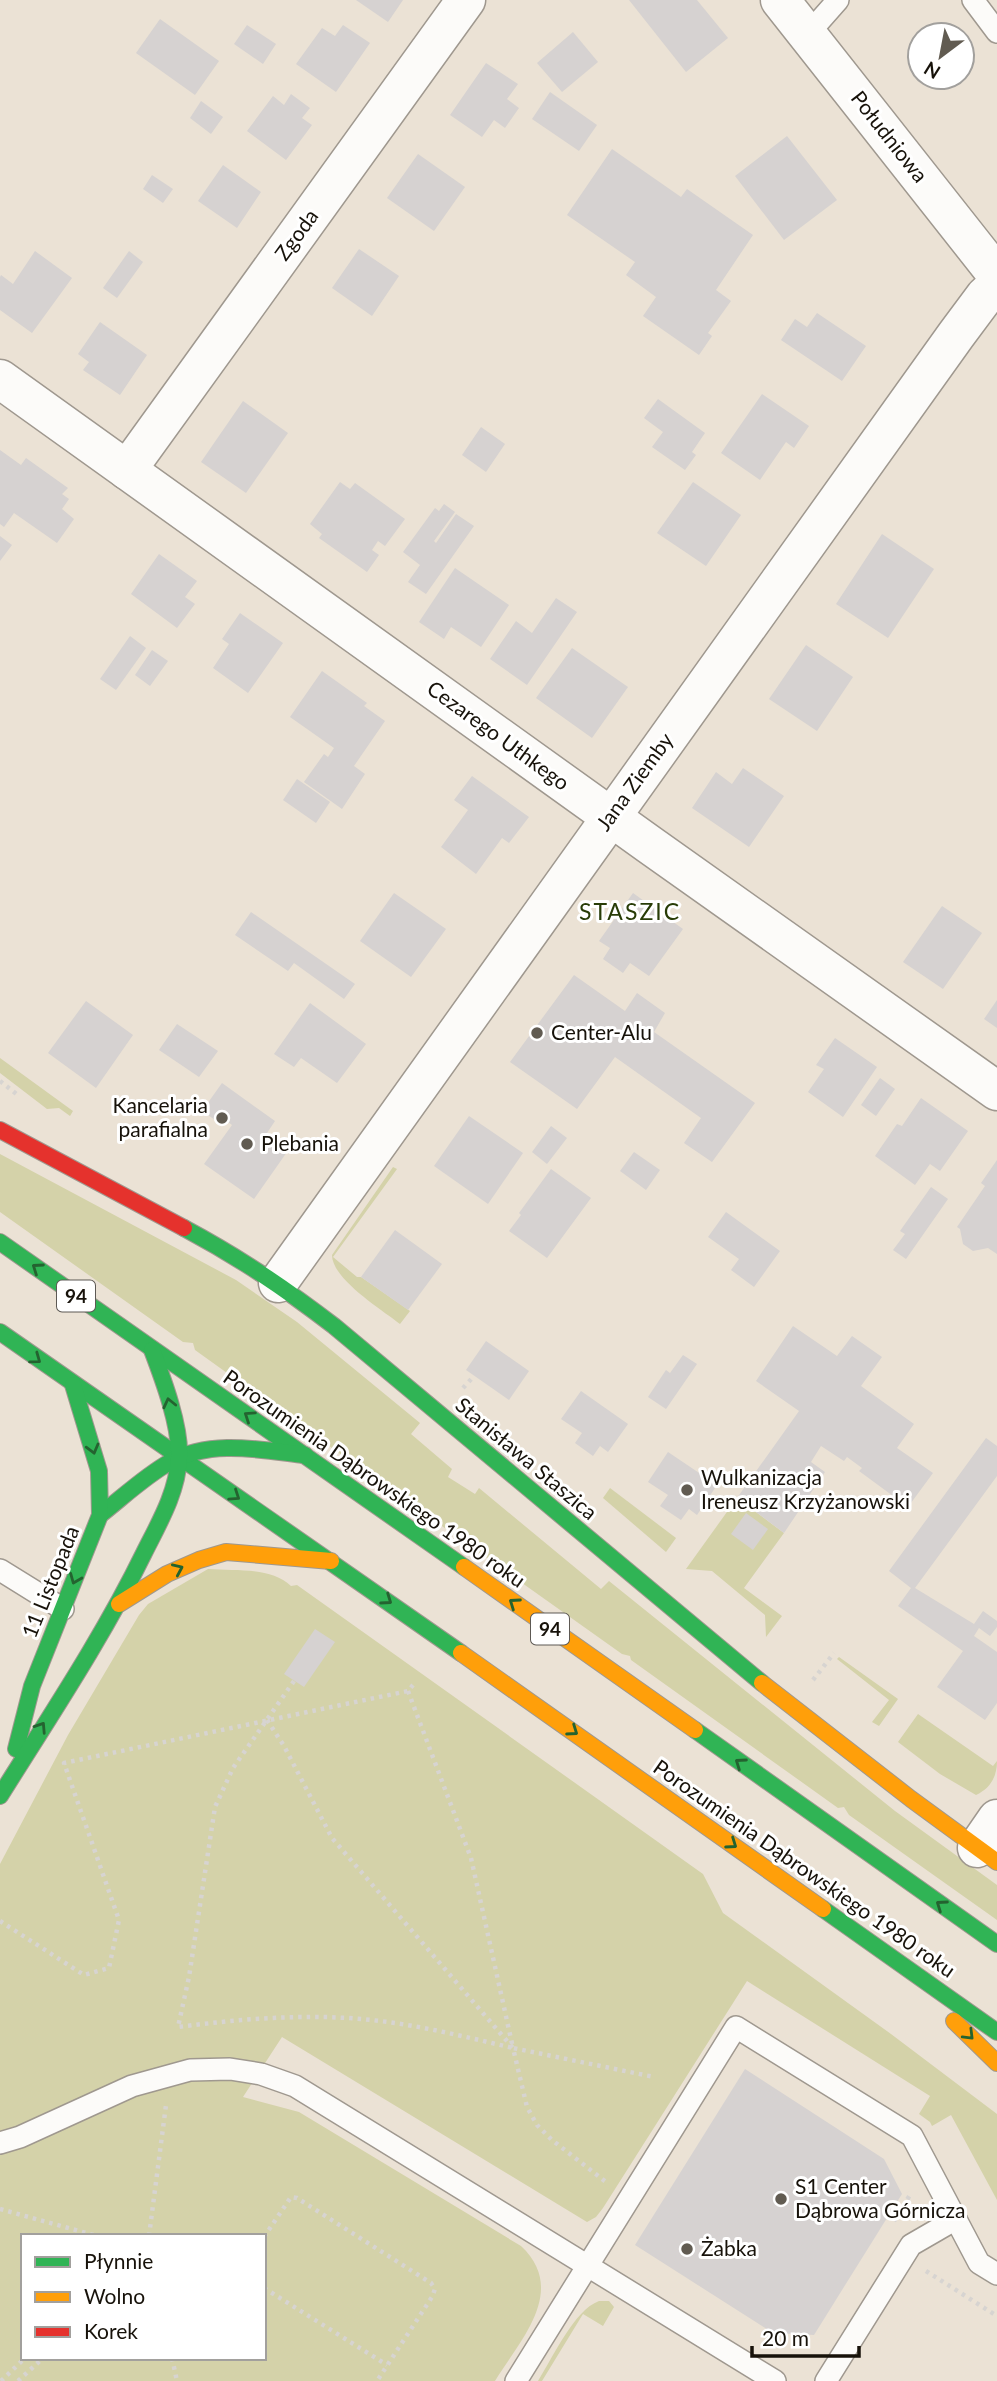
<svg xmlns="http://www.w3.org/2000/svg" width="997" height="2381" viewBox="0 0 997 2381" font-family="Lato,sans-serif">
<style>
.green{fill:#d4d2a9;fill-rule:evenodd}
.building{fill:#d6d2d1}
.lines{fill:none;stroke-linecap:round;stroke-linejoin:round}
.lane-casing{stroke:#9f988f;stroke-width:24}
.street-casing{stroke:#9f988f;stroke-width:41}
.fast-casing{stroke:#9f988f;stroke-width:18}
.slow-casing{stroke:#9f988f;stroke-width:18}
.jam-casing{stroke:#9f988f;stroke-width:18}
.path{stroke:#d7d4d1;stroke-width:4.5;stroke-dasharray:3.5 5;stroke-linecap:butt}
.lane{stroke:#fcfbf9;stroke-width:21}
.street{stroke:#fcfbf9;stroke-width:38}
.fast{stroke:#30b455;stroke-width:16}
.slow{stroke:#ff9f0a;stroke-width:16}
.jam{stroke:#e5322d;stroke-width:16}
.oneway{stroke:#246330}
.poi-dot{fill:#615b51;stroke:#fff;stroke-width:2.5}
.labels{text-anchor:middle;stroke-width:6;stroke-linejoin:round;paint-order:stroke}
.shield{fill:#fff;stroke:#5d5954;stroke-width:2}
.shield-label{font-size:19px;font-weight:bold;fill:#17120a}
.street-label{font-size:21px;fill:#17120a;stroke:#fff}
.poi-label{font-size:21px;fill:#17120a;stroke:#fff;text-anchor:start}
.neighbourhood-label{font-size:23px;letter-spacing:2px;fill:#283c07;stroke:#fff}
</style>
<rect width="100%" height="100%" fill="#ebe2d5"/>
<g class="green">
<polygon points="0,1058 73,1111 70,1116 59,1108 47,1109 0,1073"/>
<polygon points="0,1154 236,1280 297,1322 420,1423 411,1434 452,1469 448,1477 475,1494 479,1488 601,1589 609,1581 895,1811 997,1885 997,1920 849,1815 844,1807 838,1808 631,1660 630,1656 622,1654 394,1492 393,1487 389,1484 385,1486 195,1350 193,1343 183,1342 0,1212"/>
<path d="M 393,1167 L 397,1169 L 333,1257 L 357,1277 L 361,1277 L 410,1311 L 400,1324 C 381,1309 332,1279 332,1255 Z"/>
<polygon points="610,1488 676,1538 666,1552 603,1498"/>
<polygon points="737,1498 784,1533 744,1588 782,1616 766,1637 765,1615 712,1571 686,1569"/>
<path d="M 208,1569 C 236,1571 271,1567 291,1586 L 297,1585 L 703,1874 L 723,1913 L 891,2034 L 997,2114 L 997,2200 L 951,2115 L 932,2126 L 930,2122 L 919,2114 L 930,2096 L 747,1981 L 603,2208 L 596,2217 L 587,2222 L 282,2037 L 243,2097 L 299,2112 L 521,2246 C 568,2290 521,2339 495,2381 L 0,2381 L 0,1864 L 68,1735 L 139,1615 L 148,1604 ZM 23,2236 L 264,2236 L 264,2358 L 23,2358 Z"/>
<polygon points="839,1657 898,1699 879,1726 872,1722 889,1700 837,1659"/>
<path d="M 918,1714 L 993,1766 L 997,1761 C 997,1776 991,1788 976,1795 L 940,1774 L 898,1742 Z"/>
<path d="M 599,2301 L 609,2301 L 614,2307 L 603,2326 L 583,2314 L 542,2381 L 538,2381 C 552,2359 574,2310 599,2301 Z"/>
</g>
<g class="building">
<polygon points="356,0 403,0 388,22"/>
<polygon points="629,0 697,0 728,38 686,72"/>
<polygon points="160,19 219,61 195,95 136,53"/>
<polygon points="247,25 276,44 263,64 234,44"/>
<polygon points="343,25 370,43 336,92 296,64 322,28 335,36"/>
<polygon points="573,32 598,62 562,92 537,63"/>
<polygon points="486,63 518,84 507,99 519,108 505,128 494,120 482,137 450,115"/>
<polygon points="550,92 597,125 579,151 532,119"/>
<polygon points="291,94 310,108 302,118 312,125 286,160 247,131 273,96 284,105"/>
<polygon points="201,101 223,117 211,134 190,118"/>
<polygon points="787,136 837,200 784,240 735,176"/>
<polygon points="612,149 681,197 687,189 753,235 716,290 731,301 708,333 712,336 699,355 643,316 656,297 626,275 635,262 567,215"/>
<polygon points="418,154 465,187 434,231 387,198"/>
<polygon points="223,165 261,192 237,228 198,201"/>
<polygon points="152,175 173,189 163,203 143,189"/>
<polygon points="359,249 399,276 372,316 332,288"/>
<polygon points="35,251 72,278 32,333 0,310 0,277 1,275 13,284"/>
<polygon points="129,251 143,262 117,298 103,288"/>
<polygon points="817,313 866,346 842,381 781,340 795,319 807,327"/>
<polygon points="100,322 147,355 120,395 83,370 89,362 78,354"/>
<polygon points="762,394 809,426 794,448 786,442 760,480 721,453"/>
<polygon points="658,399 705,433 692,452 696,455 685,470 652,447 663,432 644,418"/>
<polygon points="243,401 288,433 246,493 201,462"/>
<polygon points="481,427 505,444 486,472 462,455"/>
<polygon points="0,450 21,465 26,458 68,488 62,494 69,499 62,509 74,519 57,543 14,513 4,527 0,524"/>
<polygon points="340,482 350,489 355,483 405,519 385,546 378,541 372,550 379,555 367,572 319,538 322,534 310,524"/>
<polygon points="693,482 741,515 706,566 657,533"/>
<polygon points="444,504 455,512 434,541 436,543 456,514 474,526 426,594 408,582 420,565 403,552 435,508 439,511"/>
<polygon points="882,534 934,569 888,638 836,604"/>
<polygon points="0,536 12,545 0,561"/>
<polygon points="159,554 197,581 185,597 195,604 177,628 131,594"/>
<polygon points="455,568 509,605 481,647 451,627 444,639 419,622"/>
<polygon points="556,598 577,612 527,685 490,659 516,621 532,633"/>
<polygon points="240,613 283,643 248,693 213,668 229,644 222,639"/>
<polygon points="130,636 146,648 116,690 100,679"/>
<polygon points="806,645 853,677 817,731 769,699"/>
<polygon points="572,648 628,687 592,738 536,698"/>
<polygon points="152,650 168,661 150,686 135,675"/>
<polygon points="322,671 367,703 364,706 385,721 354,766 365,774 342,809 304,782 324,754 328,757 334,748 290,717"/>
<polygon points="743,768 784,796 749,847 692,808 716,772 732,784"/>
<polygon points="472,776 529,817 509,843 502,838 476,874 441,847 468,810 454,800"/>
<polygon points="297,779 330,802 316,823 283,800"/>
<polygon points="394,893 446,929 411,977 360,941"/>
<polygon points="633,893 683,929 649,976 630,963 623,973 603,959 610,948 599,941"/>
<polygon points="942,906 982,933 943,989 903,962"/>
<polygon points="251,912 355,984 344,999 294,963 288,971 235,935"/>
<polygon points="574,975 625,1011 637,993 665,1013 654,1032 755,1103 712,1162 684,1143 701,1118 615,1057 577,1109 510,1062"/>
<polygon points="997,1000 997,1028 984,1019"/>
<polygon points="86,1001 133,1035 96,1088 48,1053"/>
<polygon points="310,1003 366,1044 337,1083 301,1058 294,1067 274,1054"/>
<polygon points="177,1024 218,1051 199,1077 159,1050"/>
<polygon points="835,1038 877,1067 843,1117 808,1092 824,1069 816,1065"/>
<polygon points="880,1078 895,1089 876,1116 861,1105"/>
<polygon points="222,1083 275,1121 265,1136 287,1152 254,1199 204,1164 232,1125 224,1119 221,1124 202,1111"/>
<polygon points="921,1098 968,1131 940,1171 930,1164 915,1185 875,1156 897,1124 902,1126"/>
<polygon points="469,1116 523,1153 488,1204 434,1166"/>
<polygon points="551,1126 567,1138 547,1164 532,1152"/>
<polygon points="634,1152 660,1170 646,1190 620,1171"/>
<polygon points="997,1160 997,1254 988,1248 973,1251 963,1244 960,1229 957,1227 985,1186 981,1183"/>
<polygon points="551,1169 591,1198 547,1258 509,1231 521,1215 519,1213"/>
<polygon points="931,1187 948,1199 906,1259 893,1250 905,1234 900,1231"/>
<polygon points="726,1212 780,1251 754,1287 731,1270 739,1259 708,1237"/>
<polygon points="395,1230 442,1264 408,1310 361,1277"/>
<polygon points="793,1326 837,1356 852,1336 882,1357 861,1386 914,1424 897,1448 933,1473 908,1507 859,1471 862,1468 847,1457 844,1461 821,1446 811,1462 825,1472 784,1533 737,1498 799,1411 756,1381"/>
<polygon points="486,1341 529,1371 509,1400 466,1370"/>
<polygon points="683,1355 697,1364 666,1409 648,1397 666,1370 670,1373"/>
<polygon points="581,1391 628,1424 608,1452 600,1446 593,1456 575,1443 582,1433 561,1419"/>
<polygon points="986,1438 997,1446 997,1476 915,1588 974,1624 983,1611 997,1621 997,1627 990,1636 979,1628 974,1636 997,1652 997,1703 985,1720 937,1687 963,1651 898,1606 911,1588 889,1571"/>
<polygon points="668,1452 717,1485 697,1515 689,1509 681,1520 660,1506 668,1495 648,1482"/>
<polygon points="746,1513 768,1529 753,1550 731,1534"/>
<polygon points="315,1629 335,1642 304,1687 284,1674"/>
<polygon points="745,2069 884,2159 902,2194 814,2335 773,2333 635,2245"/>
</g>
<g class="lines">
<g class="lane-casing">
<g id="lane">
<polyline points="973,0 997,32"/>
<polyline points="808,34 838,0"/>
<polyline points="0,1570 63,1609"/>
<polyline points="0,2143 20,2137 132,2086 190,2070 230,2069 261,2074 295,2086 775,2381"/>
<polyline points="516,2381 736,2027 912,2136 979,2263 997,2274"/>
<polyline points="826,2381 911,2245 956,2219"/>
</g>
</g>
<g class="street-casing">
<g id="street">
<polyline points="780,0 997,275"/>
<polyline points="0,379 650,845 997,1091"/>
<polyline points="127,470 466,0"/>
<polyline points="278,1283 956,335 985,296 997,285"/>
<polyline points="977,1848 997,1819"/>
</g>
</g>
<g class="fast-casing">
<g id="fast">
<path d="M 184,1228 C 240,1258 283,1287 334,1326 L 762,1683"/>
<polyline points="0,1242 464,1567"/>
<polyline points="0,1332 461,1653"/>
<path d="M 100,1515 C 123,1497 145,1476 170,1462 C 211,1439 261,1450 305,1455"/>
<polyline points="695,1730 997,1944"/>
<polyline points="16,1749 32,1686 100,1515 99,1471 73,1385"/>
<path d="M 0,1796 C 50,1716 103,1637 144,1553 C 159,1523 177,1493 179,1458 C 181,1427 163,1379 152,1350"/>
<polyline points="823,1909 997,2032"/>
</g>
</g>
<g class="slow-casing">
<g id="slow">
<polyline points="464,1567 695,1730"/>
<polyline points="119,1604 167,1574 199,1560 226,1552 331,1561"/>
<polyline points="461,1653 823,1909"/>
<polyline points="762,1683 911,1799 997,1862"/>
<polyline points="954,2021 997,2063"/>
</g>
</g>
<g class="jam-casing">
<polyline id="jam" points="0,1130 184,1228"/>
</g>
<g class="path">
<polyline points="0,1081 19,1096"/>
<polyline points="463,1388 474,1376"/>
<polyline points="813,1680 834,1653"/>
<path d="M 294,1681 L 233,1768 L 215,1807 L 189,1977 L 178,2027 C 241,2019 306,2013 371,2020 C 419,2025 466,2037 513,2048"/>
<polyline points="408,1691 471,1858 513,2048 654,2077"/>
<polyline points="267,1720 284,1746 332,1838 513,2048 527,2107 537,2125 552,2140 606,2182"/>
<polyline points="0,1921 84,1975 109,1968 119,1920 64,1763 408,1691 413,1685"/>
<polyline points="0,2209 97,2236"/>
<polyline points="894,2221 910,2195 908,2192"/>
<polyline points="149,2236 166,2105"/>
<polyline points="264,2237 291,2197 297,2198 431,2283 435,2289 432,2297 377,2381"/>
<polyline points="926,2271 997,2316"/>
<polyline points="264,2288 387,2365"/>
<polyline points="172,2358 177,2381"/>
<polyline points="1,2381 25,2358"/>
<polyline points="18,2381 43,2358"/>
</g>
<use href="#lane" class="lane"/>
<use href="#street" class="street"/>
<use href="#fast" class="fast"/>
<use href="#slow" class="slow"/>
<use href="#jam" class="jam"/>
</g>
<defs><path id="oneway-chevron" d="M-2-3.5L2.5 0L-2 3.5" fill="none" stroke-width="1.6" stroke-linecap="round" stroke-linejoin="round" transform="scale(1.75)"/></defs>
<g class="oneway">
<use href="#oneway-chevron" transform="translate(37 1268) rotate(-145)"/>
<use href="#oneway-chevron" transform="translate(36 1359) rotate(36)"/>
<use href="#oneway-chevron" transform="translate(169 1403) rotate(-103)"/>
<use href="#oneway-chevron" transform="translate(249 1416) rotate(-146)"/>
<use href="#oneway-chevron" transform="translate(93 1449) rotate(75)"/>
<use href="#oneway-chevron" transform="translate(235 1496) rotate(34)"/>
<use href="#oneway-chevron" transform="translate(178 1569) rotate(-24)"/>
<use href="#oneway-chevron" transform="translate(75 1579) rotate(112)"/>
<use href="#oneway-chevron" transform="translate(387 1600) rotate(35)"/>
<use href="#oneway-chevron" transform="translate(514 1603) rotate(-145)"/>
<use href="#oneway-chevron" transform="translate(41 1727) rotate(-57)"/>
<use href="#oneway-chevron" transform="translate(573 1731) rotate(35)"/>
<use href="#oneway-chevron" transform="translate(740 1763) rotate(-145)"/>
<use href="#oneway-chevron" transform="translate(732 1844) rotate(35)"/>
<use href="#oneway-chevron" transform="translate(941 1905) rotate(-145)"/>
<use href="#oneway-chevron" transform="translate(969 2035) rotate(45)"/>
</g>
<g class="poi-dot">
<circle cx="537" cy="1033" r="7"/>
<circle cx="222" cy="1118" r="7"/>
<circle cx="247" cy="1144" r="7"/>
<circle cx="687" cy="1490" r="7"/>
<circle cx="781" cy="2199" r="7"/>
<circle cx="687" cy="2249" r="7"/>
</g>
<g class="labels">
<g class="shield">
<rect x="57" y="1280.5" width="38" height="31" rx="5"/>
<rect x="531" y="1613.5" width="38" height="31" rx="5"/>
</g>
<g class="shield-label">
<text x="76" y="1303">94</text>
<text x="550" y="1636">94</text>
</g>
<g class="street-label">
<text transform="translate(889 137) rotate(52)" y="7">Południowa</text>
<text transform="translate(297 235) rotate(-54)" y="7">Zgoda</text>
<text transform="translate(498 736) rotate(36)" y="7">Cezarego Uthkego</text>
<text transform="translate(635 782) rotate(-54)" y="7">Jana Ziemby</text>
<text transform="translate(526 1459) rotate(40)" y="7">Stanisława Staszica</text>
<text transform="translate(374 1479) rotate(35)" y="7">Porozumienia Dąbrowskiego 1980 roku</text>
<text transform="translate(51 1582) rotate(-68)" y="7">11 Listopada</text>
<text transform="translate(804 1869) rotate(35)" y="7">Porozumienia Dąbrowskiego 1980 roku</text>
</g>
<g class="poi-label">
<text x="551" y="1040">Center-Alu</text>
<text x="208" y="1113" text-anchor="end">Kancelaria<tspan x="208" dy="24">parafialna</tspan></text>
<text x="261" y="1151">Plebania</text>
<text x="701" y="1485">Wulkanizacja<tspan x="701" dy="24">Ireneusz Krzyżanowski</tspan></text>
<text x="795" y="2194">S1 Center<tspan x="795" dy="24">Dąbrowa Górnicza</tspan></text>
<text x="701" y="2256">Żabka</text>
</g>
<g class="neighbourhood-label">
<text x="630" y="920">STASZIC</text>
</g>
</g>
<rect x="21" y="2234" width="245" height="126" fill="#ffffff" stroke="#a2a09d" stroke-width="2"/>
<rect x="35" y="2257" width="35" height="10" fill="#30b455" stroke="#a2a09d" stroke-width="2"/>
<text x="84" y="2269" font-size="21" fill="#17120a">Płynnie</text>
<rect x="35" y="2292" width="35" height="10" fill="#ff9f0a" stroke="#a2a09d" stroke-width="2"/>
<text x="84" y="2304" font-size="21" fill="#17120a">Wolno</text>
<rect x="35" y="2327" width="35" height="10" fill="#e5322d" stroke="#a2a09d" stroke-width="2"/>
<text x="84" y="2339" font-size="21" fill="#17120a">Korek</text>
<g transform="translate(941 56) rotate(212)"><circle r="33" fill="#ffffff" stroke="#a2a09d" stroke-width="2"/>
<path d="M0-5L12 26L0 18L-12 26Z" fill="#615b51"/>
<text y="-10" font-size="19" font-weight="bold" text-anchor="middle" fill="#17120a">N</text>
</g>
<path d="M752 2346v10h107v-10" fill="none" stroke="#17120a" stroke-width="3.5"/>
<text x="762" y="2346" font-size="21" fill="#17120a" stroke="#ffffff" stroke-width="5" paint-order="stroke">20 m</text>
</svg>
